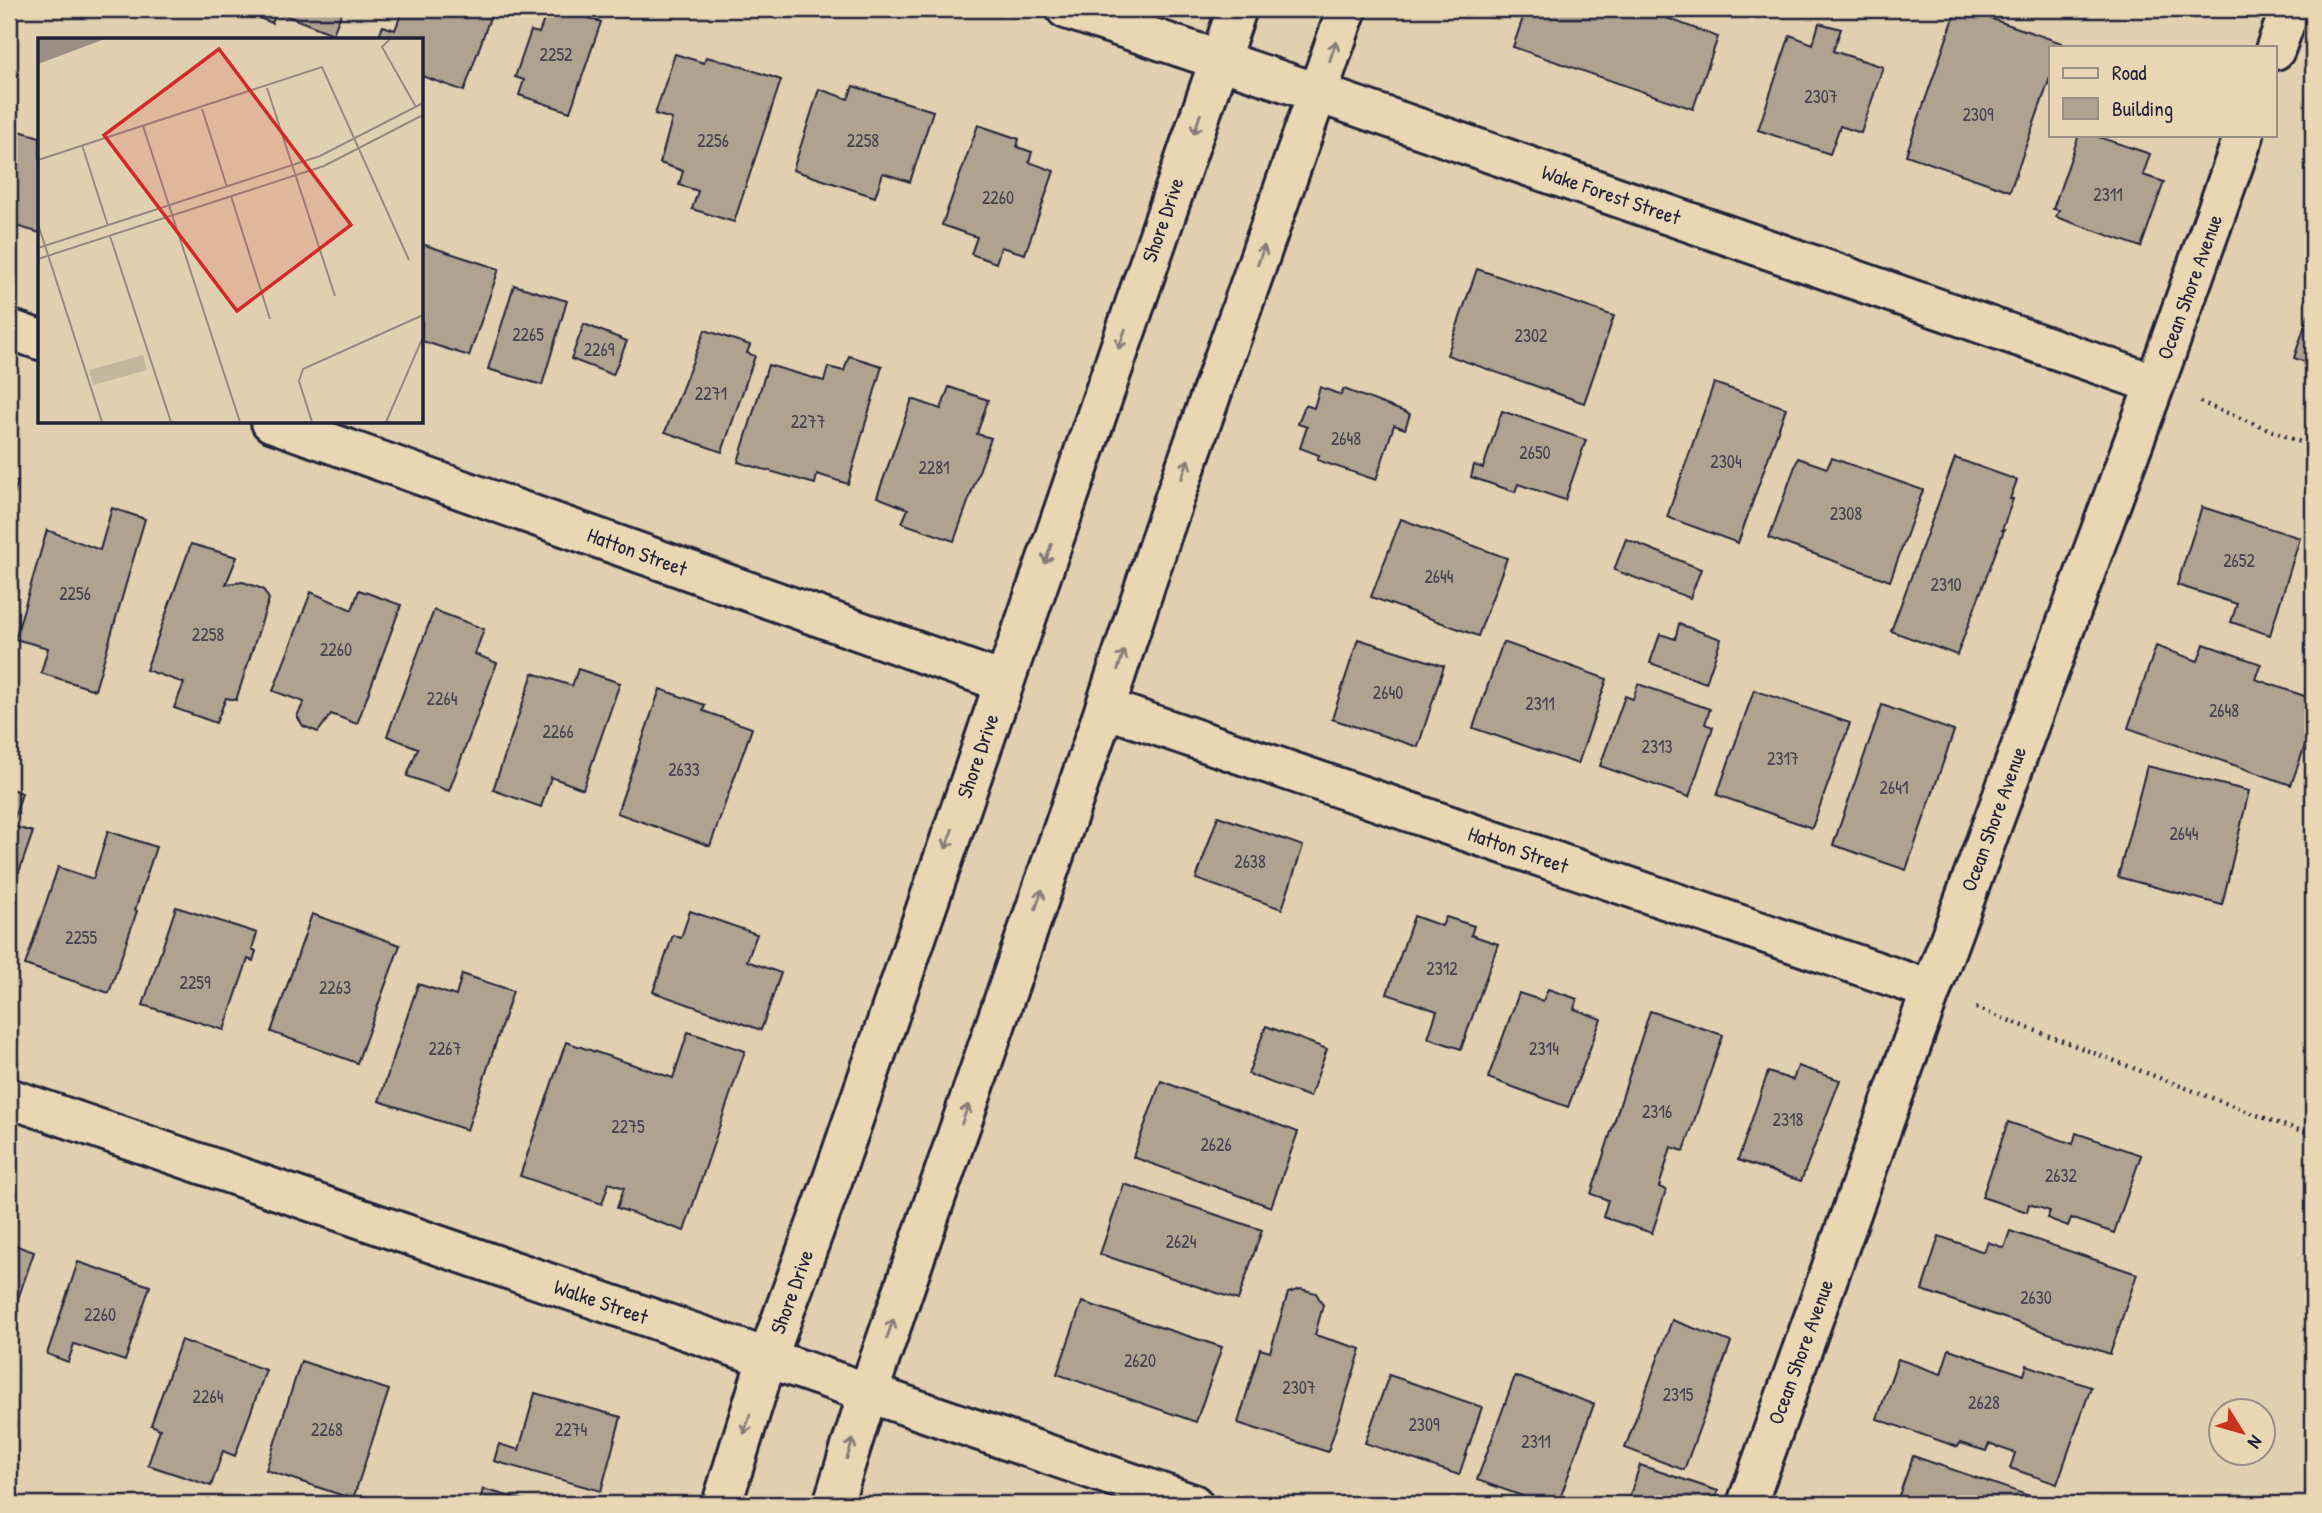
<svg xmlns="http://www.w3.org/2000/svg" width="2322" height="1513" viewBox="0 0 2322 1513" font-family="'Patrick Hand',sans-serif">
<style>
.building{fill:#afa291;stroke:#22223b;stroke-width:2}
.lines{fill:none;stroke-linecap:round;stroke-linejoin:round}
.minor-casing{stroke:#22223b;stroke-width:44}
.trunk-casing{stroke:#22223b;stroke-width:44}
.path{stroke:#22223b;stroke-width:4.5;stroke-dasharray:2 5;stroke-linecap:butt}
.minor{stroke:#e9d7b4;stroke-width:38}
.trunk{stroke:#e9d7b4;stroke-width:38}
.oneway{stroke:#867c78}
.labels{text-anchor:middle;stroke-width:6;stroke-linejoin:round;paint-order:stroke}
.number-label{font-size:18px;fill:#454250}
.street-label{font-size:21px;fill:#22223b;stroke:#e9d7b4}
.inset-road{fill:none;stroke:#958a81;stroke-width:2}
.view{fill:#d62828;fill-opacity:0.15;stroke:#d62828;stroke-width:3.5}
.inset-edge{fill:none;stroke:#22223b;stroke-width:3.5}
</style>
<rect width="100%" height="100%" fill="#e1d0af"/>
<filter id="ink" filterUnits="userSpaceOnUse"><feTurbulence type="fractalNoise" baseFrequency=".0143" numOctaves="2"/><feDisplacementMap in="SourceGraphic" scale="14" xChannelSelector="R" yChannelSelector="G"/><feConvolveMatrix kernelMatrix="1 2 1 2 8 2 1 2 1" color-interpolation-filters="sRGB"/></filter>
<g filter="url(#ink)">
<g class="building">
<polygon points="236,9 343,9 333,34 277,12 272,23"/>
<polygon points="403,9 493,9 464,91 422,76 422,40 377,40 383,26 395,30"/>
<polygon points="548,9 562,9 601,22 570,112 519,95 524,80 515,77 531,31 539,33"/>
<polygon points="1526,9 1643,9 1718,37 1693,109 1513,47"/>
<polygon points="1957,9 1963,9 2062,43 2060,47 2051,47 2051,75 2010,191 1906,155"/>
<polygon points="1819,23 1841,29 1833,51 1883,67 1861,133 1840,126 1830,154 1758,130 1790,35 1813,44"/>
<polygon points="675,54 704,63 706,57 731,63 781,80 734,222 692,209 698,191 679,185 683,171 660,163 672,119 655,114"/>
<polygon points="853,86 933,111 910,182 883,173 875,197 793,170 819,89 848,99"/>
<polygon points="978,125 1019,139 1017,147 1032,152 1029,162 1054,171 1025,254 1001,247 996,263 971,254 977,237 942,225"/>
<polygon points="9,128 40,137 40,233 9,224"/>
<polygon points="2079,135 2093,135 2150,154 2143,175 2164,182 2141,247 2056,217 2059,210 2053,209"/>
<polygon points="422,244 499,269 469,356 422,341"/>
<polygon points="1477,269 1614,316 1584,403 1447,355"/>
<polygon points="514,285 567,301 542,385 488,369"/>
<polygon points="2313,301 2313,365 2294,358"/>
<polygon points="584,324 627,341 613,375 571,359"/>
<polygon points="705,330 750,345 747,353 755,356 722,452 665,432"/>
<polygon points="849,356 882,366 848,484 817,474 815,484 738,462 768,365 824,381 828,367 844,371"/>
<polygon points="1714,383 1786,408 1738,543 1667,517"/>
<polygon points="949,387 988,400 977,434 991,438 954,541 902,523 908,509 877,497 912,399 941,409"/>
<polygon points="1320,387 1341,395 1344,389 1410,414 1405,429 1394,425 1376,480 1317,460 1319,455 1300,448 1307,427 1298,424 1305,405 1314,408"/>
<polygon points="1502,411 1586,440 1565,500 1518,484 1515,492 1471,477 1474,465 1483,468"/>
<polygon points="1798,458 1827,468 1832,458 1923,490 1890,581 1769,538"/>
<polygon points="1955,458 2017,480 2010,499 2013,499 2002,530 2004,530 1957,655 1891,631"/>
<polygon points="9,479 18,482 9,508"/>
<polygon points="2202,507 2300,538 2270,635 2231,622 2237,604 2177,585"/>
<polygon points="112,508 145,519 95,690 41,673 48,648 15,639 47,530 100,550"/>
<polygon points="1401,519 1507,558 1478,636 1371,597"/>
<polygon points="1626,539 1701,569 1690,598 1614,570"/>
<polygon points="191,544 237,557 226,584 243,582 263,589 269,599 236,700 226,698 216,723 174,708 184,683 146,670"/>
<polygon points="359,590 401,605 357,724 331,714 318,732 303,726 297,716 304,702 273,691 311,592 352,610"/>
<polygon points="434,610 484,629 475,654 497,663 449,791 407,776 418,748 387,736"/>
<polygon points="1679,624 1721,639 1706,683 1650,663 1660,634 1675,639"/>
<polygon points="1358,639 1444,666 1418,747 1332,719"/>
<polygon points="1503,642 1607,679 1578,764 1473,728"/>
<polygon points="2204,644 2261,664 2255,679 2313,699 2313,723 2291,785 2128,728 2156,646 2198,661"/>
<polygon points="578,669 620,683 583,789 551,777 541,807 493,790 533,673 572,686"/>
<polygon points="1638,684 1710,709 1705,724 1713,727 1689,797 1600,766 1625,696 1633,699"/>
<polygon points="660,689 705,705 703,711 752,728 710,846 617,813"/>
<polygon points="1754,690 1850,723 1812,828 1717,795"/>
<polygon points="1882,705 1954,731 1906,870 1833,845"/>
<polygon points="2147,766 2249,791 2222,905 2118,877"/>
<polygon points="9,788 22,793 12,826 33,832 19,872 9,869"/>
<polygon points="1218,816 1303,846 1282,909 1196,879"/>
<polygon points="108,831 156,847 135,910 137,911 109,993 25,965 58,867 93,879"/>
<polygon points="176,907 257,933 252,949 256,951 253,961 248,959 224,1030 143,1005"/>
<polygon points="690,911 757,934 747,961 781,973 761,1030 653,992 673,935 681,938"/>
<polygon points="312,914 400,945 357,1063 271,1032"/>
<polygon points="1414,916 1442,926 1446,917 1474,926 1471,935 1498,944 1461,1049 1428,1038 1437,1011 1387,994"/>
<polygon points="462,974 513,991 467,1130 379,1101 418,984 456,996"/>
<polygon points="1548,989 1577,999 1574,1009 1601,1019 1568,1107 1488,1078 1519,993 1543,1001"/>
<polygon points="1650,1011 1723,1035 1684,1151 1671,1147 1659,1187 1666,1190 1652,1233 1603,1217 1608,1200 1591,1194"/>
<polygon points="1266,1026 1327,1049 1310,1097 1248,1074"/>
<polygon points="688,1032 745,1051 684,1231 617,1208 624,1188 609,1183 602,1204 520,1176 566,1042 673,1078"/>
<polygon points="1798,1066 1840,1080 1801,1181 1738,1160 1768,1072 1793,1080"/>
<polygon points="1161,1081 1298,1132 1271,1207 1133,1157"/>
<polygon points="2008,1122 2073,1144 2076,1133 2141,1155 2114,1233 2071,1218 2068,1226 2047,1218 2050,1211 2029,1204 2027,1212 1982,1197"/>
<polygon points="1124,1184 1262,1230 1238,1300 1100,1254"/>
<polygon points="2010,1231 2137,1274 2110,1354 1922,1290 1939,1236 1984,1252 1988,1242 2004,1248"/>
<polygon points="9,1243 34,1252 9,1325"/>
<polygon points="78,1262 150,1286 125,1361 74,1344 68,1362 47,1354"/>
<polygon points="1301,1289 1316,1293 1323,1305 1315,1335 1361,1349 1328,1452 1238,1423 1260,1349 1270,1352 1288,1293"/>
<polygon points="1082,1302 1222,1347 1196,1422 1057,1374"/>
<polygon points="1672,1320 1731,1342 1684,1470 1625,1448"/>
<polygon points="181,1340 266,1370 235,1456 223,1451 211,1486 148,1465 160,1429 151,1425"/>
<polygon points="1949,1349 2024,1375 2027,1365 2091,1387 2057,1484 2010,1468 2015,1453 1989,1444 1986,1451 1960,1443 1958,1447 1877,1419 1898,1359 1941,1374"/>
<polygon points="301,1361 389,1390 353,1499 266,1470"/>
<polygon points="1389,1375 1482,1407 1459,1475 1365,1443"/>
<polygon points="1515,1376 1594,1404 1558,1504 1545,1504 1477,1480"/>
<polygon points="535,1393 621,1417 601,1491 494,1461 499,1444 519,1450"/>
<polygon points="1913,1456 2053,1504 1896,1504"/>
<polygon points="1640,1465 1718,1491 1714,1504 1627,1504"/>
<polygon points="483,1489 537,1504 479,1504"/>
</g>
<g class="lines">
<g class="minor-casing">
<g id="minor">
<polyline points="1066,9 1318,93 2155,384"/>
<polyline points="2275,50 2290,9"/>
<polyline points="9,329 40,340"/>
<polyline points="271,422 1003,682"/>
<polyline points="1105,708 1931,990"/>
<polyline points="9,1098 1193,1504"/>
<polyline points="1747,1504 1931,990 2155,384 2244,135"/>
</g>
</g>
<g class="trunk-casing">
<g id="trunk">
<polyline points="722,1504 767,1359 831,1184 1237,9"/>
<polyline points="833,1504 868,1393 1105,708 1162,534 1347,9"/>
</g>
</g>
<g class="path">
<polyline points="2200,402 2313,447"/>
<polyline points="1976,1008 2283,1125 2313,1134"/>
</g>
<use href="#minor" class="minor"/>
<use href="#trunk" class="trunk"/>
</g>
<defs><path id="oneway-shaft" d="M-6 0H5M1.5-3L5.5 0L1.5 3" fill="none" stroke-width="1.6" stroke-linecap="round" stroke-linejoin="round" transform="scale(1.75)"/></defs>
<g class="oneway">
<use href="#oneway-shaft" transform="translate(1333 51) rotate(-71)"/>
<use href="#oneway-shaft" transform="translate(1197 124) rotate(109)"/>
<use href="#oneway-shaft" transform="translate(1261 255) rotate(-71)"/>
<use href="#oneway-shaft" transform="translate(1122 339) rotate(109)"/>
<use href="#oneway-shaft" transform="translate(1185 469) rotate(-71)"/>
<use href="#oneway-shaft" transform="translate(1048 554) rotate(109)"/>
<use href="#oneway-shaft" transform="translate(1121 660) rotate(-72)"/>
<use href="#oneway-shaft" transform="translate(949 839) rotate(109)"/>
<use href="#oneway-shaft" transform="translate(1039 899) rotate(-71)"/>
<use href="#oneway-shaft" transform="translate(965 1114) rotate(-71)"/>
<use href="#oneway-shaft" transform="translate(890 1329) rotate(-71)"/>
<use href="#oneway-shaft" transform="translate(747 1424) rotate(107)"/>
<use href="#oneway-shaft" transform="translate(850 1449) rotate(-72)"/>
</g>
</g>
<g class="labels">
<g class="number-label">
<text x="556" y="61">2252</text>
<text x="1821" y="103">2307</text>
<text x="1978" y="121">2309</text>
<text x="713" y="147">2256</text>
<text x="863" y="147">2258</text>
<text x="2108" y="201">2311</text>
<text x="998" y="204">2260</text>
<text x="528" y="341">2265</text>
<text x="1531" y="342">2302</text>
<text x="599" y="356">2269</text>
<text x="711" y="400">2271</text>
<text x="808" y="428">2277</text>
<text x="1346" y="445">2648</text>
<text x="1535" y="459">2650</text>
<text x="1726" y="468">2304</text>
<text x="934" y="474">2281</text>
<text x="1846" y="520">2308</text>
<text x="2239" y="567">2652</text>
<text x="1439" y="583">2644</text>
<text x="1946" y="591">2310</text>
<text x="75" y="600">2256</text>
<text x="208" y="641">2258</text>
<text x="336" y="656">2260</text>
<text x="1388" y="699">2640</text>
<text x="442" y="705">2264</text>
<text x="1540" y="710">2311</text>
<text x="2224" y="717">2648</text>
<text x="558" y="738">2266</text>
<text x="1657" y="753">2313</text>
<text x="1783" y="765">2317</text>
<text x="684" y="776">2633</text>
<text x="1894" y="794">2641</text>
<text x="2184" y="840">2644</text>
<text x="1250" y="868">2638</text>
<text x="81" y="944">2255</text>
<text x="1442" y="975">2312</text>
<text x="195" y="989">2259</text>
<text x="335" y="994">2263</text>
<text x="445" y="1055">2267</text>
<text x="1544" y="1055">2314</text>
<text x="1657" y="1118">2316</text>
<text x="1788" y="1126">2318</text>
<text x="628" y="1133">2275</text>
<text x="1216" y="1151">2626</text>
<text x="2061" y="1182">2632</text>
<text x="1181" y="1248">2624</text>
<text x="2036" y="1304">2630</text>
<text x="100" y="1321">2260</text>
<text x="1140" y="1367">2620</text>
<text x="1299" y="1394">2307</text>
<text x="1678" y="1401">2315</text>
<text x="208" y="1403">2264</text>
<text x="1984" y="1409">2628</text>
<text x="1424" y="1431">2309</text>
<text x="327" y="1436">2268</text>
<text x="571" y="1436">2274</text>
<text x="1536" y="1448">2311</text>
</g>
<g class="street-label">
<text transform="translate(1611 195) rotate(19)" y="7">Wake Forest Street</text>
<text transform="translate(1163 220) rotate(-71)" y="7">Shore Drive</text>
<text transform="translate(2190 287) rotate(-70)" y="7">Ocean Shore Avenue</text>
<text transform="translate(637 552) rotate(20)" y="7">Hatton Street</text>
<text transform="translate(978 756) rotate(-71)" y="7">Shore Drive</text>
<text transform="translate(1994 819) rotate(-70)" y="7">Ocean Shore Avenue</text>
<text transform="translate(1518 850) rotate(19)" y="7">Hatton Street</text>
<text transform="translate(792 1292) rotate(-70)" y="7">Shore Drive</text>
<text transform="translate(601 1302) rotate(19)" y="7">Walke Street</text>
<text transform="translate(1801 1352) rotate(-70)" y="7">Ocean Shore Avenue</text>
</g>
</g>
<g transform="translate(38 38)">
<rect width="385" height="385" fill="#e1d0af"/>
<path d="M 105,317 L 109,332 L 55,347 L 51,332 Z" fill="#c5b69e"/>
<path d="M 0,1 L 67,1 L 0,26 Z" fill="#9b8f85"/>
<path class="inset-road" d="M 352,1 L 344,9 L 378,69M 229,50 L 297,258M 164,71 L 189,149M 105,88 L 202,384M 44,107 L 70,188M 0,122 L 284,29 L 371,222M 193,158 L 232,281M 0,186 L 64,384M 72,198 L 133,384M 0,210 L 282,118 L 385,65M 0,221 L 286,128 L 385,77M 274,384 L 261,343 L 265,331 L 385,277M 348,384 L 385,299"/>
<path class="view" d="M 181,11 L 313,187 L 199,273 L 66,97 Z"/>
<rect width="385" height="385" class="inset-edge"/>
</g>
<rect width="2322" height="1513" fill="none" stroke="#e9d7b4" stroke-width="35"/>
<rect x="18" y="18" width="2287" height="1478" fill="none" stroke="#22223b" stroke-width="2.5" filter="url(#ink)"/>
<rect x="2049" y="46" width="228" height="91" fill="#e9d7b4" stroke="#998f84" stroke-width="2"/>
<rect x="2063" y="68" width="35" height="10" fill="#e9d7b4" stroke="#998f84" stroke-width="2"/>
<text x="2112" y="80" font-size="21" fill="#22223b">Road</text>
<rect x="2063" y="98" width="35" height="21" fill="#afa291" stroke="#998f84" stroke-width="2"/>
<text x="2112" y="116" font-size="21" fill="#22223b">Building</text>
<g transform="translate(2242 1432) rotate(127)"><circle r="33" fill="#e9d7b4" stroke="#998f84" stroke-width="2"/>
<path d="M0-5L12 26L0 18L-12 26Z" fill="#c8321e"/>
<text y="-10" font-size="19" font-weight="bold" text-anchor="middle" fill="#22223b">N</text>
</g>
</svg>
